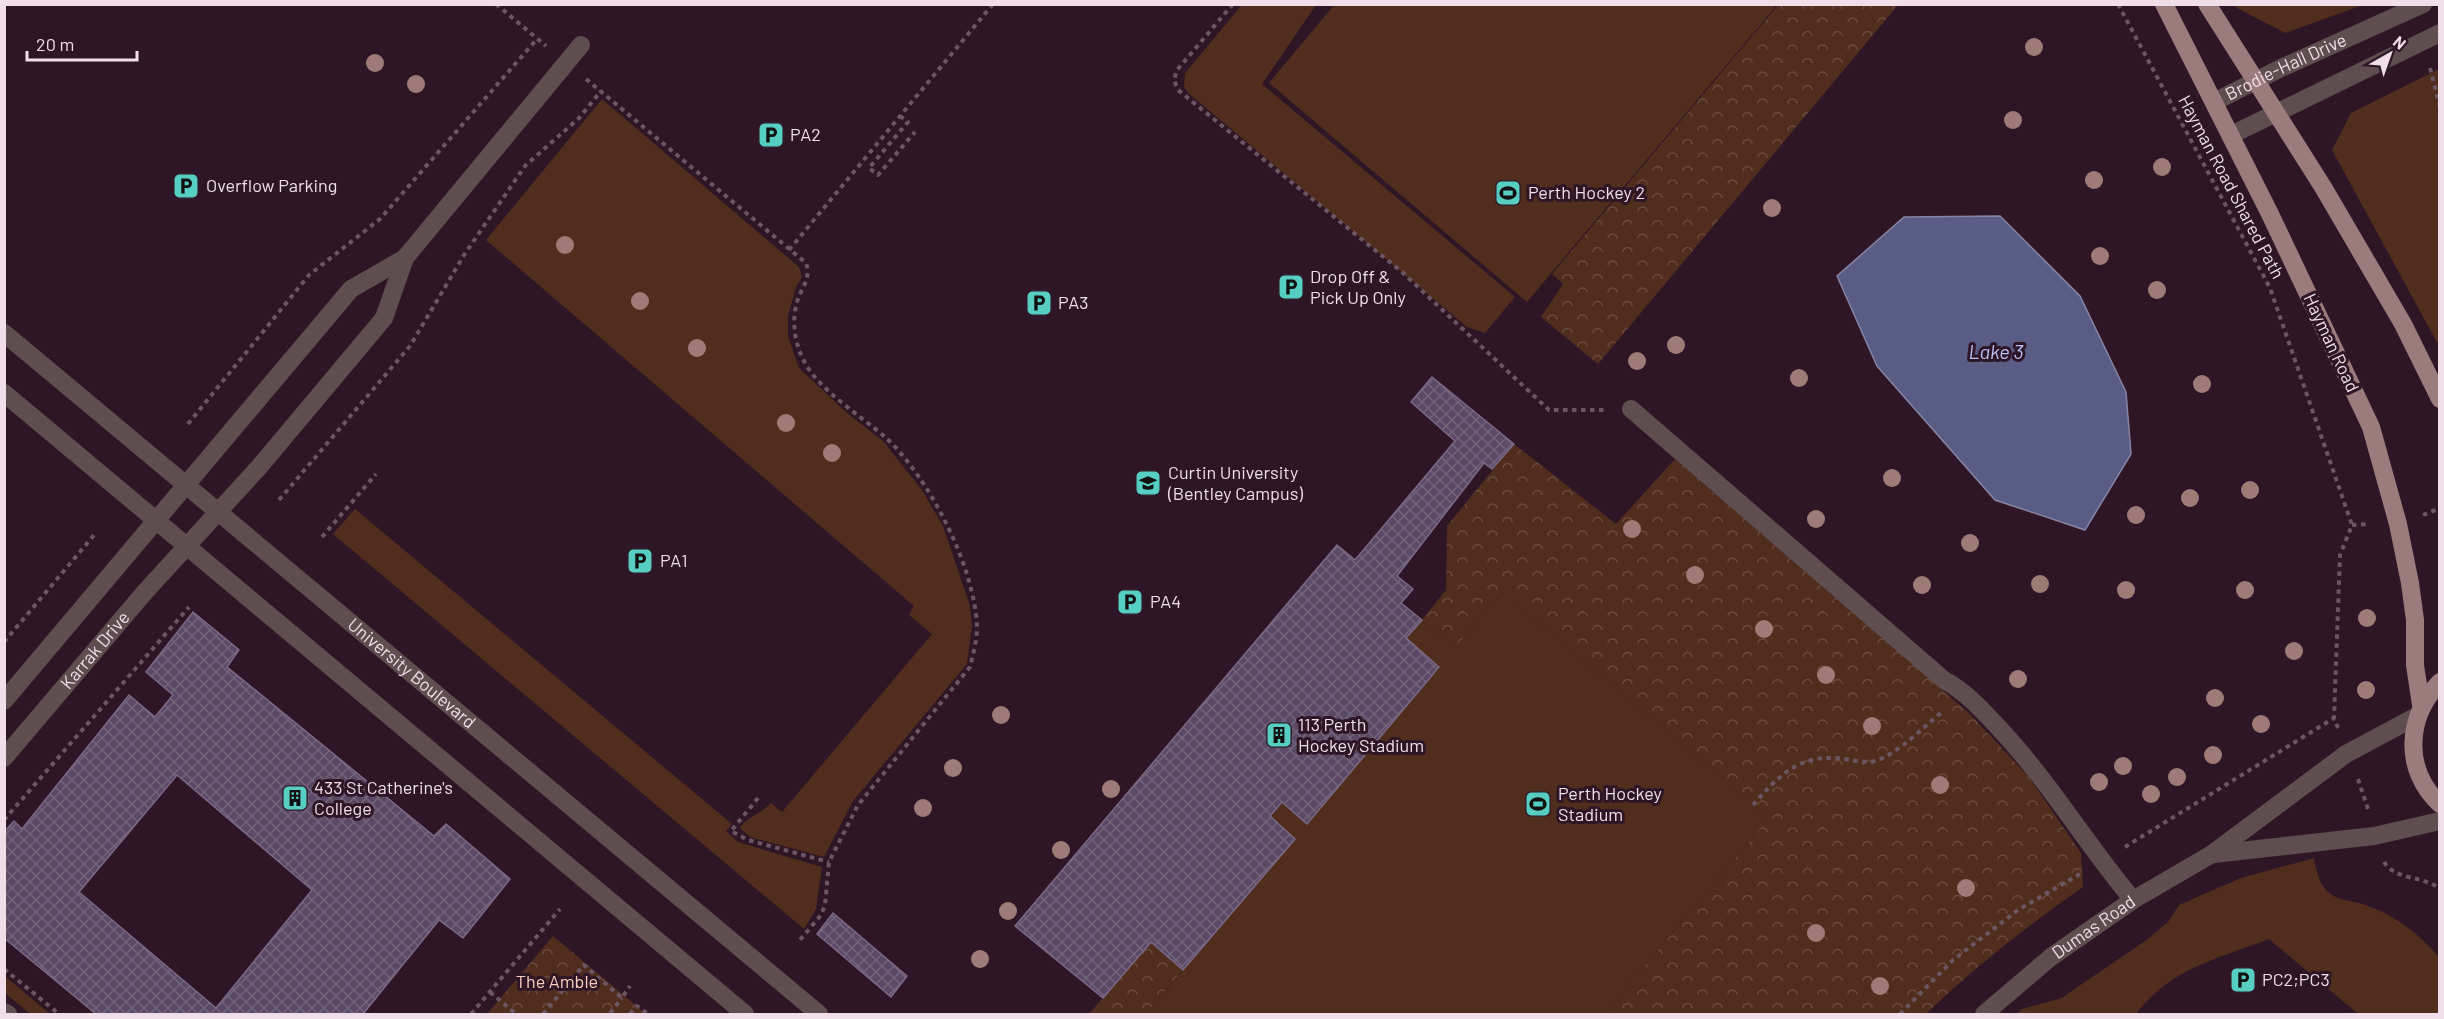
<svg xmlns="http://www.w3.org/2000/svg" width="2444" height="1019" viewBox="0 0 2444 1019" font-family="Barlow,sans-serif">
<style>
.green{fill:#502d1d}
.park{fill:url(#park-crowns)}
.water{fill:#595d86;stroke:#8684a3;stroke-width:1.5}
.building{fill:url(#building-cross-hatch);stroke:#7b6a86;stroke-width:1.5;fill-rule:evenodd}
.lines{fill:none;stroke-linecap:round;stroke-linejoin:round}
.path{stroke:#6c5664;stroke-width:4;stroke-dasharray:4.5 4.5;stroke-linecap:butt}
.minor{stroke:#5e4e4f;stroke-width:18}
.major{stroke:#9c7b7d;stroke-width:18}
.tree{fill:#9f7b77}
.labels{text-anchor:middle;stroke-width:6;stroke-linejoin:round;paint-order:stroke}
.street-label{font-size:18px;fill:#f0dee8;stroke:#2f1626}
.poi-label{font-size:18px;fill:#f0dee8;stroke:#2f1626;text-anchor:start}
.park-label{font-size:18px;fill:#faceba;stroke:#2f1626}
.water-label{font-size:20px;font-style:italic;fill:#babff6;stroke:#2f1626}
</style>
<defs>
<pattern id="park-crowns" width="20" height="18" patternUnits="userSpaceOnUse" patternTransform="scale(1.5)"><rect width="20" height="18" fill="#502d1d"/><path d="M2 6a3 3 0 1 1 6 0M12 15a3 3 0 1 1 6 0" fill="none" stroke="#6a4b3e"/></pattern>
<pattern id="building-cross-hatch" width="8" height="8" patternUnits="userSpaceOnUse" patternTransform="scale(1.5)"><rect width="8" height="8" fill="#5a4a65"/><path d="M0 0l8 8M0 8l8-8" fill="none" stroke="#72647b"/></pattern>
</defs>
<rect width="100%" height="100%" fill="#2f1626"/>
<g class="green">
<polygon points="1335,4 1777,4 1777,5 1527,302 1269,83"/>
<polygon points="1242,5 1316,5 1262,84 1515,297 1485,333 1467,327 1187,92 1184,86 1185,73"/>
<polygon points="2234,5 2363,5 2285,33 2237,8"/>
<polygon points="2439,69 2439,346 2332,150 2351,113"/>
<path d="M 602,99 L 799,267 L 802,277 L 796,287 L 788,316 L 788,336 L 799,368 L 847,413 L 883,441 L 922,490 L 943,526 L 970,606 L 972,626 L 967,664 L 853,801 L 824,857 L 750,837 L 740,828 C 746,817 761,814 771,803 L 782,812 L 932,634 L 909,615 L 914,606 L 486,240 Z"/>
<polygon points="355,509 732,824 726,831 738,842 822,867 816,909 804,929 333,534"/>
<polygon points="1502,592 1769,818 1604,1014 1146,1014 1295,839 1270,816 1282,803 1307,823 1439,668 1406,638 1422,620 1455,648"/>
<path d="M 2314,858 C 2316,869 2319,884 2328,892 C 2337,900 2348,900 2359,903 C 2393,913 2417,932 2439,957 L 2439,1014 L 2358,1014 L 2269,939 C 2217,959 2171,968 2136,1014 L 2016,1014 L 2022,1009 L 2062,998 L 2079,986 L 2148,939 L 2168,922 L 2179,905 L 2241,878 Z"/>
<polygon points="5,976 50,1014 30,1014 5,993"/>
</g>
<g class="park">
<polygon points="1779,4 1898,5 1598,364 1541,317 1563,284 1552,274"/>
<path d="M 1514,444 L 1616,524 L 1675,459 L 1969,713 L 2029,777 L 2081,853 L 2083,887 C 2027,926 1975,967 1926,1014 L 1604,1014 L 1769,818 L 1502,592 L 1455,648 L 1422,620 L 1446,590 L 1447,526 Z"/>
<polygon points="553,936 646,1014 487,1014"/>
<polygon points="1151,942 1183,970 1146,1014 1089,1014"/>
</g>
<polygon class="water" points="2000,216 2080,296 2126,392 2131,454 2085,530 1995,500 1877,366 1837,276 1904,217"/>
<g class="building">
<polygon points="1432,377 1514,444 1492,469 1484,463 1397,576 1413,589 1401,603 1422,620 1406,638 1439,667 1307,824 1282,802 1270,816 1295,839 1183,970 1151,942 1103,998 1015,926 1337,545 1355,560 1455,441 1411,402"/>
<path d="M 193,612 L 239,650 L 227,667 L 434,836 L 446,824 L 510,879 L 463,938 L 439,920 L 363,1014 L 96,1014 L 4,938 L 4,832 L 14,821 L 22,829 L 129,695 L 155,717 L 173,695 L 146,672 ZM 177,775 L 312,890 L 216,1008 L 79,892 Z"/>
<polygon points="833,913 907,976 891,997 817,934"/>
</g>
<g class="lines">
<g class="path">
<polyline points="496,4 546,46"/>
<polyline points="1233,4 1177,70 1174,80 1178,90 1402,272 1549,410 1604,410"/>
<polyline points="2118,4 2270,288 2352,525"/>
<polyline points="2430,68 2440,107"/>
<path d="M 586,79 L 806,263 C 812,280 799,290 796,306 C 792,324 795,343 803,359 C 816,388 861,416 885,437 C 929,477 975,567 977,627 C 977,641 973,654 970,667 L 858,805 L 829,862 L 825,905 L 821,915 L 800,940"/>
<polyline points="900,116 908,122 869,168 878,175 915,132"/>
<polyline points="789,250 993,4"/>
<polyline points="188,424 309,275 380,219 537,39"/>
<polyline points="279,500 410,346 464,255 525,166 579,118 601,91"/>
<polyline points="2423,515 2440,508"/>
<polyline points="2352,525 2369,524"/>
<polyline points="322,537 376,474"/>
<polyline points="4,642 95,534"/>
<polyline points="2338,728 2334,718 2340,555 2352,525"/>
<polyline points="2358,779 2368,809"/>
<polyline points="758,798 731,831 748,840 829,862"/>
<path d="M 1753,805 C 1774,781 1794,758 1829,758 C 1844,757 1860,764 1875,761 C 1895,756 1926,725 1942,712"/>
<polyline points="4,820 189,607"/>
<polyline points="2125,847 2334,718"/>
<path d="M 2384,862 C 2396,881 2423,875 2440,889"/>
<polyline points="4,969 59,1014"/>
<polyline points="490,992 516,1014"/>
<polyline points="610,1013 622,998"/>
<polyline points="471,1014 560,909"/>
<polyline points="543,1014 584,965 622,998 630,986"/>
<polyline points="630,1014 637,1006 648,1014"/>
<polyline points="1900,1014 1953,960 2018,910 2080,874"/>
</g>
<g class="minor">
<path id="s1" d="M 2214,102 L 2279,69 L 2423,4"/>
<polyline points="2231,135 2440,33"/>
<path id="s2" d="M 4,333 L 819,1014"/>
<polyline points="4,393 745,1014"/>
<path d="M 1631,409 L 1944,680 C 1966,692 1981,709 1998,727 C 2049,781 2086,844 2133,900"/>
<polyline points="4,701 351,289 405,258"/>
<path id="s3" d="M 4,758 L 144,593 L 260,466 L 384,318 L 405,258 L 581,45"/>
<polyline points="2214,854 2374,836 2440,821"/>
<polyline points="4,1012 8,1014"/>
<path id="s4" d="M 1984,1014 L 2051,957 L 2133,900 L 2212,854 L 2346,754 L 2417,716"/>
</g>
<g class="major">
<polyline points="2164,4 2270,214 2371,427 2398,524 2410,583 2415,620 2415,665 2421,705"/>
<polyline points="2207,4 2323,187 2403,324 2440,399"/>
<path d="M 2440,682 C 2406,717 2403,770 2440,804"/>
</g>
</g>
<g class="tree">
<circle cx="2034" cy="47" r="9"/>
<circle cx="375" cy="63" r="9"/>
<circle cx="416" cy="84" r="9"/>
<circle cx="2013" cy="120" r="9"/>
<circle cx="2162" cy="167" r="9"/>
<circle cx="2094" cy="180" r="9"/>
<circle cx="1772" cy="208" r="9"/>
<circle cx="565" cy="245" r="9"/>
<circle cx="2100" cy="256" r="9"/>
<circle cx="2157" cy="290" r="9"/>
<circle cx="640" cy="301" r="9"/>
<circle cx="1676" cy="345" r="9"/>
<circle cx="697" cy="348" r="9"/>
<circle cx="1637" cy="361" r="9"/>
<circle cx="1799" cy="378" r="9"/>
<circle cx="2202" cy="384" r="9"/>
<circle cx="786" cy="423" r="9"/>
<circle cx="832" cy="453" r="9"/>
<circle cx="1892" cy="478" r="9"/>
<circle cx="2250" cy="490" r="9"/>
<circle cx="2190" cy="498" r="9"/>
<circle cx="2136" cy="515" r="9"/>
<circle cx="1816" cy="519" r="9"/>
<circle cx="1632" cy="529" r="9"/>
<circle cx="1970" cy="543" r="9"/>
<circle cx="1695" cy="575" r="9"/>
<circle cx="2040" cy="584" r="9"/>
<circle cx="1922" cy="585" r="9"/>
<circle cx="2126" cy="590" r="9"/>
<circle cx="2245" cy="590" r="9"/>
<circle cx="2367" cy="618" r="9"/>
<circle cx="1764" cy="629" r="9"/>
<circle cx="2294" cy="651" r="9"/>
<circle cx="1826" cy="675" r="9"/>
<circle cx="2018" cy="679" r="9"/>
<circle cx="2366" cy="690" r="9"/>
<circle cx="2215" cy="698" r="9"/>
<circle cx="1001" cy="715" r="9"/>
<circle cx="2261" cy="724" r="9"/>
<circle cx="1872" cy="726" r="9"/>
<circle cx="2213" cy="755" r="9"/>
<circle cx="2123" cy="766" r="9"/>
<circle cx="953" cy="768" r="9"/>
<circle cx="2177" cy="777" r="9"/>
<circle cx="2099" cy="782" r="9"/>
<circle cx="1940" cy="785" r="9"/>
<circle cx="1111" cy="789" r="9"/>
<circle cx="2151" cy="794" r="9"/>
<circle cx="923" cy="808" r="9"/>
<circle cx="1061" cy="850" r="9"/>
<circle cx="1966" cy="888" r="9"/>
<circle cx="1008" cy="911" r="9"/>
<circle cx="1816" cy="933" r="9"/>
<circle cx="980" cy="959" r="9"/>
<circle cx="1880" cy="986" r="9"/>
</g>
<defs>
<g id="parking-square" transform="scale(1.35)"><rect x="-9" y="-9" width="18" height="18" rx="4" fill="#57cec2" stroke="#2f1626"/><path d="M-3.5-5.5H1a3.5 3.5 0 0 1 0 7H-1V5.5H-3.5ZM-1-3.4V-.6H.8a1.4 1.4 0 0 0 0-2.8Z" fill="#111"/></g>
<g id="stadium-square" transform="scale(1.35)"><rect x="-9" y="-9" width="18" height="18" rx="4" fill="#57cec2" stroke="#2f1626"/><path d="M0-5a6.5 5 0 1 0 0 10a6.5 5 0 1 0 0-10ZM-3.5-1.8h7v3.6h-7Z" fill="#111"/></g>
<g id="university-square" transform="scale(1.35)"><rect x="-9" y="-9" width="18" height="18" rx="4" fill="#57cec2" stroke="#2f1626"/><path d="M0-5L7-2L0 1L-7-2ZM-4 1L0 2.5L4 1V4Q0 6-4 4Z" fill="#111"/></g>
<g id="building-square" transform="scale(1.35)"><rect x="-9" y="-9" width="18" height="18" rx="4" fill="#57cec2" stroke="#2f1626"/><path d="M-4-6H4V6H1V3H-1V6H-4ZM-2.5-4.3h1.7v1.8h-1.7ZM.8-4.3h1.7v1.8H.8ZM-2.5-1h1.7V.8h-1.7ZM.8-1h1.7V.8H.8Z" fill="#111"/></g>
</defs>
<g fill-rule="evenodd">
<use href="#parking-square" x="771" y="135"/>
<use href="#parking-square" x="186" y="186"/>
<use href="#stadium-square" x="1508" y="193"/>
<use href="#parking-square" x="1291" y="287"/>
<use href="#parking-square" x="1039" y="303"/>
<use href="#university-square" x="1148" y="483"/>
<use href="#parking-square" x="640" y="561"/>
<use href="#parking-square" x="1130" y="602"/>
<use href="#building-square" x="1279" y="735"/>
<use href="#building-square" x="295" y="798"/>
<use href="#stadium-square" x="1538" y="804"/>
<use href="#parking-square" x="2243" y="980"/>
</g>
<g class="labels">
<g class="street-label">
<text dy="6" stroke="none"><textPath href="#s1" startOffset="80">Brodie-Hall Drive</textPath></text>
<text transform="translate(2231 187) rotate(62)" y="6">Hayman Road Shared Path</text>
<text transform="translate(2331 343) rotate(65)" y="6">Hayman Road</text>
<text dy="6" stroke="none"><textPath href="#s3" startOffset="141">Karrak Drive</textPath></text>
<text dy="6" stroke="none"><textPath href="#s2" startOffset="531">University Boulevard</textPath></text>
<text dy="6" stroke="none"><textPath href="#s4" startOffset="140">Dumas Road</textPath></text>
</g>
<g class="poi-label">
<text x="790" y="141">PA2</text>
<text x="206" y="192">Overflow Parking</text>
<text x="1528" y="199">Perth Hockey 2</text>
<text x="1310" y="283">Drop Off &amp;<tspan x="1310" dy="21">Pick Up Only</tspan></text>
<text x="1058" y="309">PA3</text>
<text x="1168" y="479">Curtin University<tspan x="1168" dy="21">(Bentley Campus)</tspan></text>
<text x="660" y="567">PA1</text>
<text x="1150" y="608">PA4</text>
<text x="1298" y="731">113 Perth<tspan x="1298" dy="21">Hockey Stadium</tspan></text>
<text x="314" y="794">433 St Catherine's<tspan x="314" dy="21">College</tspan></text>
<text x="1558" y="800">Perth Hockey<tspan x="1558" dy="21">Stadium</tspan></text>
<text x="2262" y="986">PC2;PC3</text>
</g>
<g class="park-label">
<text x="557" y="988">The Amble</text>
</g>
<g class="water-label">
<text x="1996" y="359">Lake 3</text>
</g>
</g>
<rect width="2444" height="1019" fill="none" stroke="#f0dee8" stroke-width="12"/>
<g transform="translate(2390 54) rotate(40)" stroke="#2f1626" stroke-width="4.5" paint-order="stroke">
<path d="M0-4.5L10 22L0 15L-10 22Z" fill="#f0dee8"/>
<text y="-9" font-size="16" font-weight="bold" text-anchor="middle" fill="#f0dee8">N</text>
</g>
<path d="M27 51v9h110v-9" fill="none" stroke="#f0dee8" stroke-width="3"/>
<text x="36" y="51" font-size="18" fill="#f0dee8" stroke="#2f1626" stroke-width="4.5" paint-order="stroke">20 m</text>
</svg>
